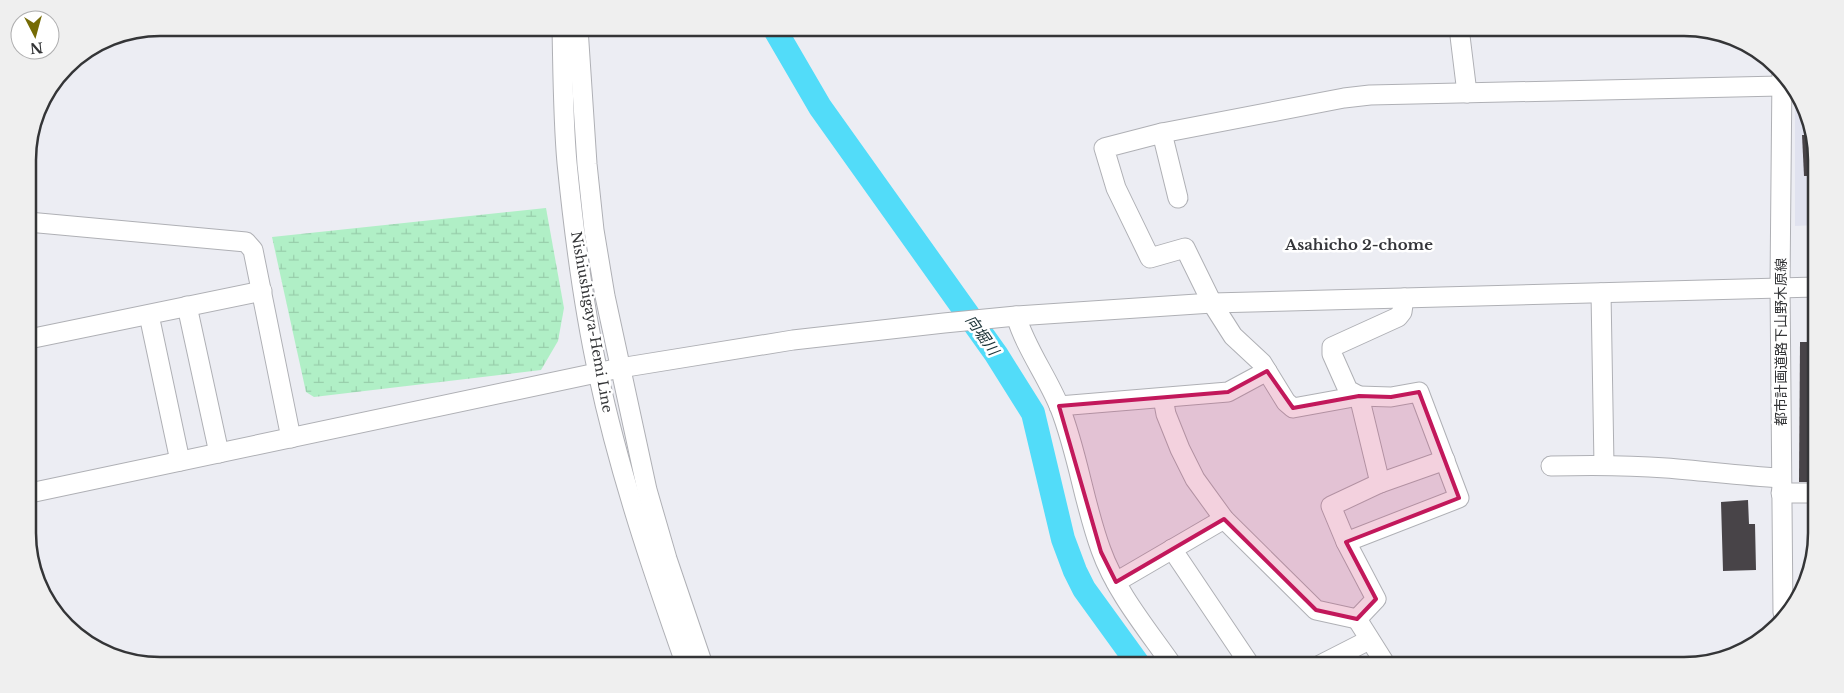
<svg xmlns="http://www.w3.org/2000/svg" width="1844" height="693" viewBox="0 0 1844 693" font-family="'Libre Baskerville','Noto Sans JP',serif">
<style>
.built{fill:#e0e2ef}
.wetland{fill:url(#wetland-marsh)}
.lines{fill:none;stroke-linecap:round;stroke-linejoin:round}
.river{stroke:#52dcf9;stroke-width:24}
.building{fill:#484448}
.minor-casing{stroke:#afb0b5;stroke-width:21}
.minor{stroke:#fff;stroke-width:19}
.marked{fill:#c2185b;fill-opacity:0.2;stroke:#c2185b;stroke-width:4;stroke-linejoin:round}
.labels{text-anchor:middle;stroke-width:5;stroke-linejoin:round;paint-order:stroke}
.street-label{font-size:14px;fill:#343537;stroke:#fff}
.neighbourhood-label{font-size:15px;font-weight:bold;fill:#35363a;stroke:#fff}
.water-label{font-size:15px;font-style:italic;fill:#193035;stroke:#fff}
.rim{fill:none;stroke:#343537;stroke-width:2.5}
</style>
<defs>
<pattern id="wetland-marsh" width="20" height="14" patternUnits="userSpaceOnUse" patternTransform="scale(1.25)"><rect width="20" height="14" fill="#b0efc6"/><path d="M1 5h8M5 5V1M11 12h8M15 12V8" fill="none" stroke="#98ceab"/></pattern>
</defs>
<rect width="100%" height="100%" fill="#ecedf3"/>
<polygon class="built" points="1795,97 1815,143 1816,225 1795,226"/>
<polygon class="wetland" points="546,208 564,308 558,341 541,370 314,397 306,392 272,237"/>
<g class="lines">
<polyline class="river" points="774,28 820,107 996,354 1033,413 1063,539 1075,571 1084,589 1139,665"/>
</g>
<g class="building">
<polygon points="1802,135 1812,135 1815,143 1815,176 1804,176"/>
<polygon points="1800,342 1816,342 1816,482 1799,482"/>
<polygon points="1748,500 1749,524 1755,524 1756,570 1723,571 1721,502"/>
</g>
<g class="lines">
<g class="minor-casing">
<g id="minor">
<path d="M 562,28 C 563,73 563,118 567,163 C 574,233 583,304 598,373 C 619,472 652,569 686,665"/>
<polyline points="578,28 587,164 594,230 605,296 647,490 667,559 703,665"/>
<polyline points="1460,36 1467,93"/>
<polyline points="1782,72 1780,286 1783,613"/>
<polyline points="1162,133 1178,198"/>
<polyline points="28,222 246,242 253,250 291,438"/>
<polyline points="1601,293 1604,465"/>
<polyline points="187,306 219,453"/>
<polyline points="149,315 180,461"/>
<path d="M 1016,316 C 1026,349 1047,376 1060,408 C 1078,454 1084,504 1101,550 C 1116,592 1147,629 1172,665"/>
<polyline points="29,339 262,291"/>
<polyline points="1163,398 1166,414 1180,449 1195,479 1224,519 1316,610 1357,619"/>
<polyline points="1059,406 1228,392 1267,371"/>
<path d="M 1551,466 C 1590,465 1628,465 1666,468 C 1705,471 1743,476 1781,478"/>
<polyline points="1380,483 1359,396 1348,390 1332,354 1332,347 1398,317 1402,312 1404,298"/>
<polyline points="30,493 620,368 793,340 944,323 1016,316 1212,303 1816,287"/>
<polyline points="1781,493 1816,493"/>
<polyline points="1346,542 1459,498 1419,392 1391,397 1359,396 1293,408 1286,402 1262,363 1233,336 1212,303 1185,248 1150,258 1116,188 1104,148 1162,133 1344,98 1370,95 1782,86"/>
<polyline points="1172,549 1250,665"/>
<polyline points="1116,582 1224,519"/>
<polyline points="1320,665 1369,640"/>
<polyline points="1386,665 1357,619 1376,599 1346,542 1331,506 1380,483 1445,460"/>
</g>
</g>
<use href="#minor" class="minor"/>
</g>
<path class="marked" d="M 1267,371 L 1293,408 L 1359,396 L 1391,397 L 1419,392 L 1459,498 L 1346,542 L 1376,599 L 1357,619 L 1316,610 L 1224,519 L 1116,582 L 1101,552 L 1059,406 L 1228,392 Z"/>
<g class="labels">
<g class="street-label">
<text transform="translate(592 322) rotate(80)" y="5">Nishiushigaya-Hemi Line</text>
<text transform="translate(1781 342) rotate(-90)" y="5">都市計画道路下山野木原線</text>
</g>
<g class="neighbourhood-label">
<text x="1359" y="250">Asahicho 2-chome</text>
</g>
<g class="water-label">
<text transform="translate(982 335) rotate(55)" y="5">向堀川</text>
</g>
</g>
<path d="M0 0H1844V693H0ZM160 36H1684A124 124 0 0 1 1808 160V533A124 124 0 0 1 1684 657H160A124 124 0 0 1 36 533V160A124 124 0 0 1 160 36Z" fill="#efefef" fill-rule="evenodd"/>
<path class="rim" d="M160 36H1684A124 124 0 0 1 1808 160V533A124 124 0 0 1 1684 657H160A124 124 0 0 1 36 533V160A124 124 0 0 1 160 36Z"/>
<g transform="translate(35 35) rotate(174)"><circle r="24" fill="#ffffff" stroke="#aeaeaf"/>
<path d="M0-4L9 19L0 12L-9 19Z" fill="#756b05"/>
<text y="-8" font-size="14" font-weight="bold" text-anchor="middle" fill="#343537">N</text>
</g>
</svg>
